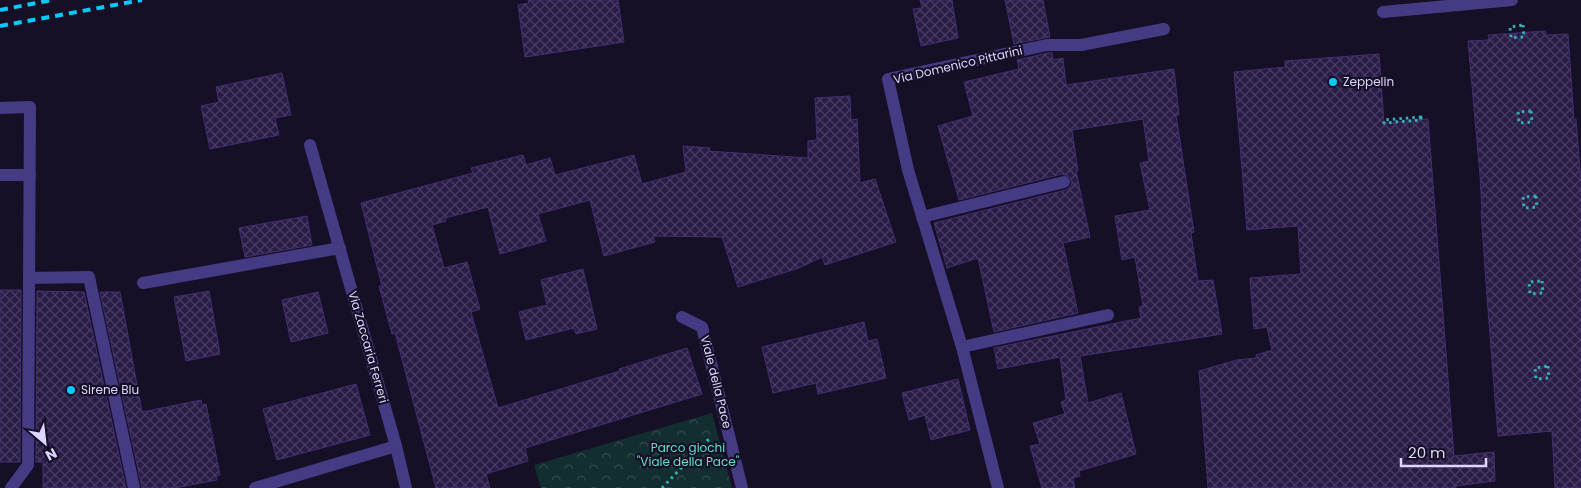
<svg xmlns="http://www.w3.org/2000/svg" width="1581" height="488" viewBox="0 0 1581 488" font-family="Poppins,sans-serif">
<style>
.forest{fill:url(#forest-crowns)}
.building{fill:url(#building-cross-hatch);stroke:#422e72}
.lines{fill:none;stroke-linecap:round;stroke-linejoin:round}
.path{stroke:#31b1b6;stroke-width:3;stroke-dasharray:2.5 4;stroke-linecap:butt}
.service{stroke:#453b84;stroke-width:12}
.minor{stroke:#453b84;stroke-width:12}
.rail{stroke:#05cafb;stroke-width:4;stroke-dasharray:8 6;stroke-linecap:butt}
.poi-dot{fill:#05cafb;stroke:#161026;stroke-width:2}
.labels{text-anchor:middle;stroke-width:4.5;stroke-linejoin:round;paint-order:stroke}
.street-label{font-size:12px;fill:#ded5fe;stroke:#161026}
.poi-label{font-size:12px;fill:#ded5fe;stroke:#161026;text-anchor:start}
.park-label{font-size:12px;fill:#62decb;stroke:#161026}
</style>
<defs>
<pattern id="forest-crowns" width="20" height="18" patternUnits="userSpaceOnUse" patternTransform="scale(1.25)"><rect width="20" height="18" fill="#132e30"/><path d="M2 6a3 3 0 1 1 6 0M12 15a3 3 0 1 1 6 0" fill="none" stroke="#354b4f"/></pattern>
<pattern id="building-cross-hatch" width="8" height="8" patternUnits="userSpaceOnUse" patternTransform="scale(1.25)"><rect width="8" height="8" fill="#291c47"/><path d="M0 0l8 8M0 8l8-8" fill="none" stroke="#483c63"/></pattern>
</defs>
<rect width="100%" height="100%" fill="#161026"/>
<polygon class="forest" points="712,413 732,488 541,488 534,465"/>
<g class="building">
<polygon points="528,0 618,0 624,42 525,57 518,5 529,3"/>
<polygon points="920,0 952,0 958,38 921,46 913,9 922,8"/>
<polygon points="1005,0 1043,0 1050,37 1014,44"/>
<polygon points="1545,31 1546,35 1568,34 1574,120 1576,119 1581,183 1581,488 1555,488 1552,431 1498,436 1487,297 1481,211 1482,211 1480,175 1468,41 1489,40 1488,35"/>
<polygon points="1048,53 1052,53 1053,60 1063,58 1066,85 1174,69 1179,115 1176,115 1194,232 1191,233 1198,281 1213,280 1222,334 1080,356 1088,403 1121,393 1136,454 1079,471 1080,476 1073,478 1075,488 1042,488 1030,446 1040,444 1033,423 1065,414 1061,402 1066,400 1060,357 998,369 994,348 1141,318 1139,307 1143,306 1135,257 1122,260 1115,216 1150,210 1140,163 1149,161 1143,119 1072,130 1078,171 1076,171 1090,237 1063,243 1078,313 994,332 978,258 947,268 934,223 1066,190 1070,187 1072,184 1070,177 1062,174 959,200 938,126 973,116 964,82 1019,69 1017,60"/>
<polygon points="1379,54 1384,123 1428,119 1454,456 1494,452 1495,481 1456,486 1456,488 1208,488 1199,371 1237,360 1256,358 1256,355 1272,350 1267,327 1254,329 1250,278 1301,274 1298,226 1247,230 1234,72 1285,67 1285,61"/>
<polygon points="282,73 291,115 275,118 279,135 210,149 201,106 219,102 216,87"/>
<polygon points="850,96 851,120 857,119 860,183 875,179 896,242 825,265 822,257 799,268 738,287 722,237 653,236 655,242 604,256 590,200 538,214 546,241 500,254 488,207 445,218 446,221 432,225 444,268 467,262 480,309 471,312 498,408 620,371 619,369 687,348 702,394 525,448 528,461 486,474 490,488 436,488 395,333 392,334 379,286 382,286 361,203 473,173 471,168 523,155 526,165 550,158 555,175 634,155 642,184 686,172 683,146 710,148 709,151 808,158 808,141 817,140 815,98"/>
<polygon points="307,216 312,245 245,257 239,228"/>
<polygon points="583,269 597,329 576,334 574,328 526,340 519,312 547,305 541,280"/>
<polygon points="0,290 21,290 20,462 0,462"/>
<polygon points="37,291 84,292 126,488 43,488 43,462 36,462"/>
<polygon points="209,291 220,354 186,361 174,297"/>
<polygon points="100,292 120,292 142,412 201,400 202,405 206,404 220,475 216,476 217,480 175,488 142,488"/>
<polygon points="318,292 328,333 291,342 282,300"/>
<polygon points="864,322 868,341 877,339 886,378 818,394 816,383 773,393 762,347"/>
<polygon points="958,379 970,430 931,440 925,415 909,420 902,393"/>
<polygon points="356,384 370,435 277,460 263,409"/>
</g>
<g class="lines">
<g class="path">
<polygon points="1523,25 1524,37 1511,38 1510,27"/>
<polygon points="1531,111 1532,122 1519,123 1518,112"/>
<polygon points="1421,117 1421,120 1384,123 1384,120"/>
<polygon points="1536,196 1537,207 1524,208 1523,197"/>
<polygon points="1542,281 1543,293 1530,294 1529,282"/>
<polygon points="1548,366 1549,378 1536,379 1535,368"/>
<polyline points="662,488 709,439"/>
</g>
<g class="service">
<polyline points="0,108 30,107 28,465 11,488"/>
<polyline points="0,175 30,175"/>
<polyline points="29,278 89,277 134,488"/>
</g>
<g class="minor">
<polyline points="1383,12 1512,0"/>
<polyline points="310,145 396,446 406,488"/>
<polyline points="922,217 1064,182"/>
<polyline points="143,283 340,248"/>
<polyline points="682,317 702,327 742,488"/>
<polyline points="962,347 1108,315"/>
<polyline points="255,488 396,446"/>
<polyline points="998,488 962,347 908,170 888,79 1047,45 1081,45 1164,29"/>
</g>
<g class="rail">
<polyline points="0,10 52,0"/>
<polyline points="0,26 142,0"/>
</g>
</g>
<g class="poi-dot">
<circle cx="1333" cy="82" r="5"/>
<circle cx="71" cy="390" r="5"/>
</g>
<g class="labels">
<g class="street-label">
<text transform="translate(958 65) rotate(-13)" y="4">Via Domenico Pittarini</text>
<text transform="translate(368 347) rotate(74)" y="4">Via Zaccaria Ferreri</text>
<text transform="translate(716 382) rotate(76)" y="4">Viale della Pace</text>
</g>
<g class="poi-label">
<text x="1343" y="86">Zeppelin</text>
<text x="81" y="394">Sirene Blu</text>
</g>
<g class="park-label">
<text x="688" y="452">Parco giochi<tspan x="688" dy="14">"Viale della Pace"</tspan></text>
</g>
</g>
<g transform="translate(45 443) rotate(152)" stroke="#161026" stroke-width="4" paint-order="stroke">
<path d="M0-4L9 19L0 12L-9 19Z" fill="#ded5fe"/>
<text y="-8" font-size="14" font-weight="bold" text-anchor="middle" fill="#ded5fe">N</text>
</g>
<path d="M1401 458v8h85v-8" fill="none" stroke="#ded5fe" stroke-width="2.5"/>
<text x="1408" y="458" font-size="15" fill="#ded5fe" stroke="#161026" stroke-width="4" paint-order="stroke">20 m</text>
</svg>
